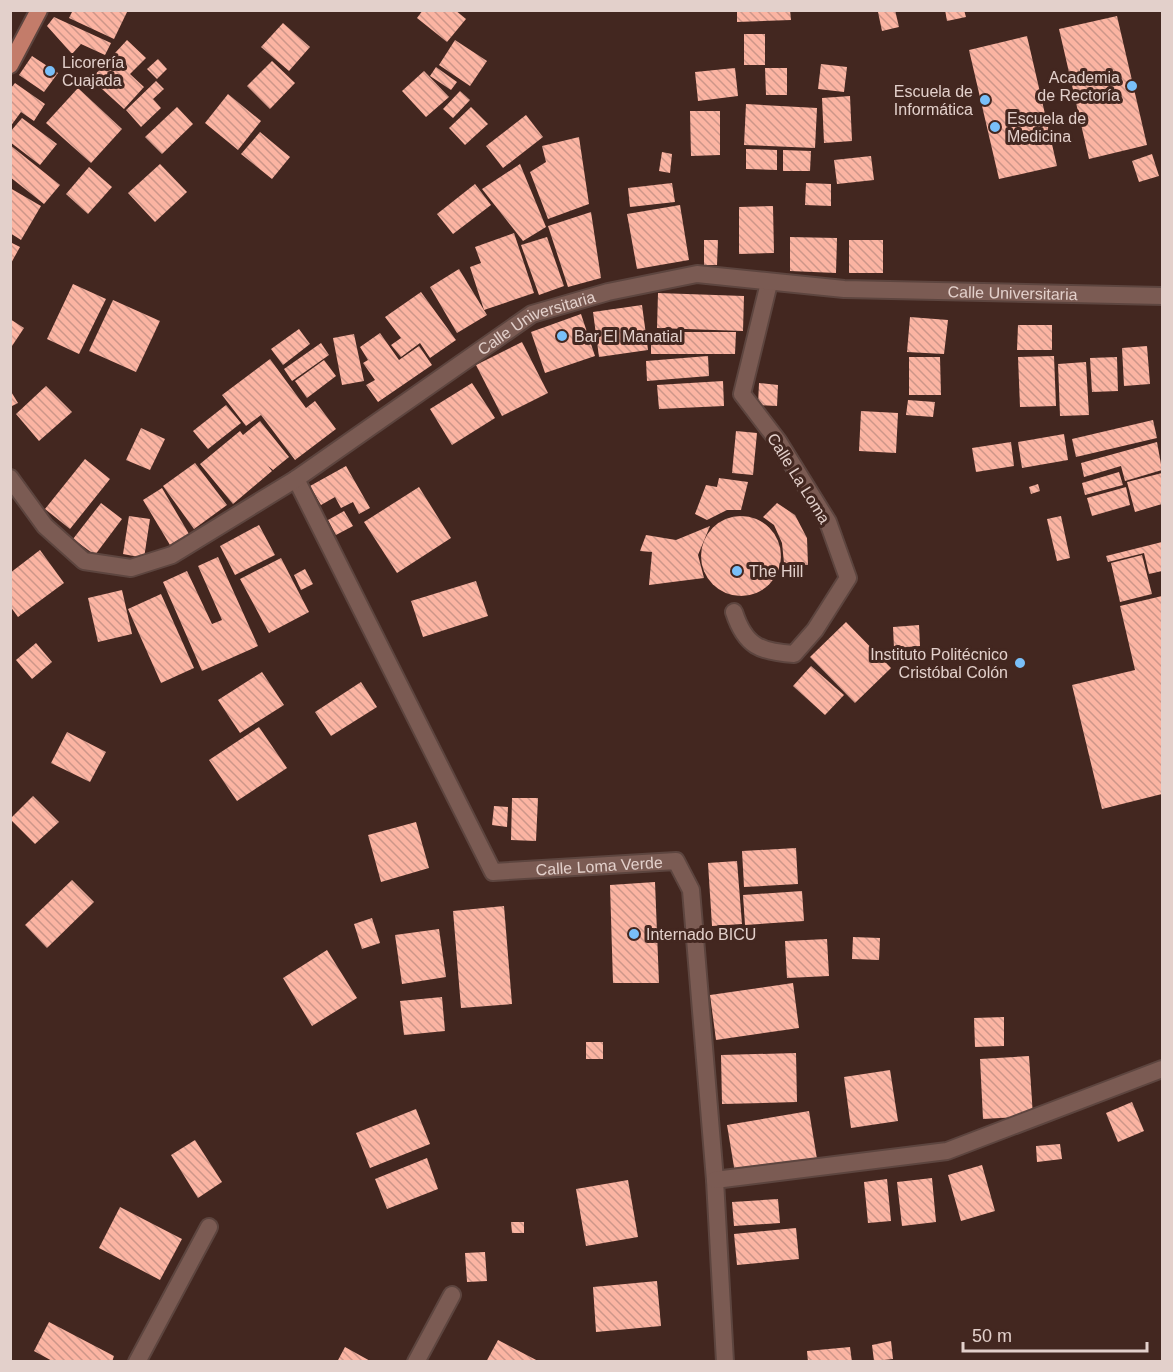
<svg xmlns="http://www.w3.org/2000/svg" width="1173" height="1372" viewBox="0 0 1173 1372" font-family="Arial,sans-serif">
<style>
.building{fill:url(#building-back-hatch)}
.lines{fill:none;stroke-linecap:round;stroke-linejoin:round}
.minor-casing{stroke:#5d453f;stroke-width:20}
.tertiary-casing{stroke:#5d453f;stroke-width:20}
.trunk-casing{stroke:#5d453f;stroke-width:20}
.minor{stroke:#7b5b53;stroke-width:16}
.tertiary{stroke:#7b5b53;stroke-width:16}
.trunk{stroke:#c37c6a;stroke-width:16}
.poi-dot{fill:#79bff8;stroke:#432720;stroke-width:2}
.labels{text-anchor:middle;stroke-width:6;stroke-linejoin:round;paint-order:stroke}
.poi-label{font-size:16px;fill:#e3d0cb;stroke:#432720;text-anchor:start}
.street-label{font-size:16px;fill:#e3d0cb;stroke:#432720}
</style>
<defs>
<pattern id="building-back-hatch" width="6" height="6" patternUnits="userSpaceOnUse" patternTransform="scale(1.5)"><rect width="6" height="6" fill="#fbb4a2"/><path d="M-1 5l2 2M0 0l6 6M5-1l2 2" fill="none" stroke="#cd9689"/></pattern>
</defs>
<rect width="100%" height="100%" fill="#432720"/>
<g class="building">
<polygon points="73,10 128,10 114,39 69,18"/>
<polygon points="423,10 455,10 466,19 447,42 417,18"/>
<polygon points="737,10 790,10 791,20 737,22"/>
<polygon points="895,10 899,27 882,31 878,12"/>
<polygon points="945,10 964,10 966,17 947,21"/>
<polygon points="1117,16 1147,145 1089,159 1059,29"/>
<polygon points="54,17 111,43 105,55 81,44 72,54 47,26"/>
<polygon points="283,23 310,47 289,71 261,47"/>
<rect x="744" y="34" width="21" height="31"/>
<polygon points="1027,36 1057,166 999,179 969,50"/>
<polygon points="127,40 146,58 130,74 144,87 124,109 91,79"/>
<polygon points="455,40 487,61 470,86 439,65"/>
<polygon points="32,56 58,73 44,92 19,75"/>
<polygon points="158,59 167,69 157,79 147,69"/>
<polygon points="272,61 295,83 270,109 247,86"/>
<polygon points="821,64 847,67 844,92 818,89"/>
<polygon points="436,67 457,82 451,90 430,76"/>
<polygon points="735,68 738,96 698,101 695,72"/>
<polygon points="765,68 787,68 787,95 766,95"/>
<polygon points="424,71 449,97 426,117 402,91"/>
<polygon points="156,81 164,89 153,99 161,108 141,127 126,110"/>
<polygon points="15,83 45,104 34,121 21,112 10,127 10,89"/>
<polygon points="78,88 122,129 91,163 46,123"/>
<polygon points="460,91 470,100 453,118 443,109"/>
<polygon points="228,94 261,121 238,150 205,123"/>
<polygon points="850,96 852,141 824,143 822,98"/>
<polygon points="746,104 817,108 815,148 744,145"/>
<polygon points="177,107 193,124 162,154 145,137"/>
<polygon points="471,107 488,124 465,145 449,128"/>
<polygon points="690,111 720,111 720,155 691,156"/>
<polygon points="526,115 543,137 503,168 486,146"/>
<polygon points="22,118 57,144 40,165 10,142 10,132"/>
<polygon points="260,132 290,157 272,179 241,154"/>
<polygon points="579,137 589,204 548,219 530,172 546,162 542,146"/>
<polygon points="10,145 60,185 44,204 10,177"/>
<polygon points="746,149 777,150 777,170 746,169"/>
<polygon points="783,150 811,151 810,171 783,171"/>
<polygon points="662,152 672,154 670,173 659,171"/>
<polygon points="1152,154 1159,176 1139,182 1132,161"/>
<polygon points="871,156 874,180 837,184 834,160"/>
<polygon points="160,164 187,192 155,222 128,193"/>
<polygon points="520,164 546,227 523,241 482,189"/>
<polygon points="89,167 112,187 88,214 66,194"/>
<polygon points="672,183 675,202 630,207 628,188"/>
<polygon points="806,183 831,184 831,206 805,205"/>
<polygon points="475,184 491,205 453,234 437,214"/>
<polygon points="10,188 41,206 21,240 10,233"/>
<polygon points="680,205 689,260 637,269 627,214"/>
<polygon points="773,206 774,253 739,254 739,207"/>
<polygon points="591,212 601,278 568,287 548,226"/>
<polygon points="514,233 534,293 484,310 470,267 481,263 475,247"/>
<polygon points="547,237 564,286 539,295 521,245"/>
<polygon points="790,237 837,238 836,273 790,271"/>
<polygon points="704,240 718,240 717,265 704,265"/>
<rect x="849" y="240" width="34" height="33"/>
<polygon points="10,242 20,247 10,265"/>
<polygon points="459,269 487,315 457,333 430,287"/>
<polygon points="73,284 106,299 79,354 47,339"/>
<polygon points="421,292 456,340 430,358 420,343 401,357 391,345 401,338 385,317"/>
<polygon points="658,293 744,296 743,331 657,328"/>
<polygon points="113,300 160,321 136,372 89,351"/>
<polygon points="642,305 648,350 599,357 593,312"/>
<polygon points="581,314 595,356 545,373 531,332"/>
<polygon points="910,317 948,320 944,354 907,352"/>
<polygon points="10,319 24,328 10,349"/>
<polygon points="1018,325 1052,325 1052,350 1017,350"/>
<polygon points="299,329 310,344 283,365 271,349"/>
<polygon points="651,332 736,332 735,354 651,354"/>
<polygon points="380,333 399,360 419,346 432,365 378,402 366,385 375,380 363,363 368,360 360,347"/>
<polygon points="354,334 364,381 342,385 333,338"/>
<polygon points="522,342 548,393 502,416 476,365"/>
<polygon points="321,343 329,355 292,381 284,369"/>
<polygon points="1147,346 1150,384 1124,386 1122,348"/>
<polygon points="708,356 709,376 647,381 646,361"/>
<polygon points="1054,356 1056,406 1020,407 1018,357"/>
<polygon points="909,357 940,357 941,395 909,395"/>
<polygon points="1117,357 1118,391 1092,392 1090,358"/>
<polygon points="270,359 306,408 315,401 336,429 295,460 261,415 246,426 222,395"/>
<polygon points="324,360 336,376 307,398 295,381"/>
<polygon points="1086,362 1089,415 1060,416 1058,364"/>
<polygon points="723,381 724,406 659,409 657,385"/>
<polygon points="472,383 495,418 452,445 430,409"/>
<polygon points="759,383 778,385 777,406 758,405"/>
<polygon points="46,386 72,412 39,441 16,414"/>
<polygon points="10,390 18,403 10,407"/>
<polygon points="908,400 935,402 933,417 906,415"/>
<polygon points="226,405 241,423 208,449 193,431"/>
<polygon points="861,411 898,413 896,453 859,451"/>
<polygon points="1153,420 1157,438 1076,457 1072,439"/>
<polygon points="260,421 289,457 273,470 268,466 272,471 233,504 200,464 240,431 243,435"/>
<polygon points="141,428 165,439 150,470 126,460"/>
<polygon points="736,431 757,433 753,475 732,473"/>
<polygon points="1064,434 1068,460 1022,468 1018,442"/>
<polygon points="1011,442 1014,466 976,472 972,448"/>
<polygon points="1157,442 1162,470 1125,481 1121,466 1084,477 1081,463"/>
<polygon points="85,459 110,479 70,529 45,509"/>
<polygon points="195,463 227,505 194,529 163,486"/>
<polygon points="346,466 370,508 359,514 353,502 341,508 335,497 321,505 310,486"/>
<polygon points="1119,472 1123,485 1085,495 1082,483"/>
<polygon points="1162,473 1162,504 1135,512 1127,482"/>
<polygon points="719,478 748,482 741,510 727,510 707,520 695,514 706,485 717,487"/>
<polygon points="1038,484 1040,491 1031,494 1029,487"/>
<polygon points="419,487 451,538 397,573 364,522"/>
<polygon points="1126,487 1130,505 1092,516 1087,498"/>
<polygon points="162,488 189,534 170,545 143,500"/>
<polygon points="101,503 122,519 95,555 73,539"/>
<polygon points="777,503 795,515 807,538 808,565 784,563 782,543 774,525 763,517"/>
<polygon points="344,511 353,526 336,535 328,520"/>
<polygon points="129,516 150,519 144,558 123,554"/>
<polygon points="1061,516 1070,558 1057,561 1047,519"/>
<circle cx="741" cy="556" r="40"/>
<polygon points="259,525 275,555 235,575 220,546"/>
<polygon points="710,526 698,555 704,578 649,585 652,552 640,551 646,535 676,540"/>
<polygon points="1162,542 1162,571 1149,574 1144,553 1108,562 1106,556"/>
<polygon points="40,550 64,583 18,617 10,606 10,573"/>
<polygon points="1142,555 1152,594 1120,602 1111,563"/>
<polygon points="218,557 258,646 202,671 163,582 187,571 212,624 222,620 198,566"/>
<polygon points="281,558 309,612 269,633 240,579"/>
<polygon points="305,569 313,584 301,590 294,575"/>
<polygon points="476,581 488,616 423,637 411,601"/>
<polygon points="122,590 132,634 98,642 88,598"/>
<polygon points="161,594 194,668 161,683 128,609"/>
<polygon points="1162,596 1162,794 1102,809 1072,685 1135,670 1120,606"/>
<polygon points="846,622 891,668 855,703 810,657"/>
<polygon points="919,625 920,646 894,648 893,627"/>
<polygon points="36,643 52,662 32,679 16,660"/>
<polygon points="811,666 844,695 825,715 793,686"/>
<polygon points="262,672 284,705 240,733 218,700"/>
<polygon points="361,682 377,707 331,736 315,712"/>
<polygon points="259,727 287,768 237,801 209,760"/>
<polygon points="67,732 106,752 90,782 51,763"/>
<polygon points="33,796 59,822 35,844 10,819"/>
<polygon points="512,798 538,798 536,841 511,840"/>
<polygon points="494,806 508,807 507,827 492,825"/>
<polygon points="416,822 429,868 381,882 368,835"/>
<polygon points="796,848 798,884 744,887 742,851"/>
<polygon points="737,861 742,924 712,926 708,863"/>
<polygon points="72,880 94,902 47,948 25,925"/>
<polygon points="655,882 659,983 613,983 610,885"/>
<polygon points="802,891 804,921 745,925 743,895"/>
<polygon points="504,906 512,1004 461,1008 453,911"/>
<polygon points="372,918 380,943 362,949 354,924"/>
<polygon points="439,929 446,977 402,984 395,935"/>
<polygon points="853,937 880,938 879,960 852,959"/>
<polygon points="827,939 829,976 787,978 785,941"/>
<polygon points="327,950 357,998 312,1026 283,978"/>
<polygon points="793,983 799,1028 716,1040 710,995"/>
<polygon points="442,997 445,1031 404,1035 400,1001"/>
<polygon points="1004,1017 1004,1046 975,1047 974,1018"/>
<rect x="586" y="1042" width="17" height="17"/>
<polygon points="796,1053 797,1102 722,1104 721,1055"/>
<polygon points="1029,1056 1033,1116 983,1119 980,1059"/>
<polygon points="890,1070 898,1121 851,1128 844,1077"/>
<polygon points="1132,1102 1144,1131 1118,1142 1106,1113"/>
<polygon points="416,1109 430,1144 370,1168 356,1133"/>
<polygon points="809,1111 817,1159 735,1173 727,1125"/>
<polygon points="195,1140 222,1182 198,1198 171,1155"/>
<polygon points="1060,1144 1062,1159 1037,1162 1036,1146"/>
<polygon points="427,1158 438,1189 387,1209 375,1179"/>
<polygon points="982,1165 995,1211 961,1221 948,1175"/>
<polygon points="932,1178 936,1222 902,1226 897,1182"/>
<polygon points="887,1179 891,1221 868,1223 864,1182"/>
<polygon points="628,1180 638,1237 586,1246 576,1189"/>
<polygon points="778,1199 780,1223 734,1226 732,1202"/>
<polygon points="120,1207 182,1239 160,1280 99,1248"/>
<polygon points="511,1222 524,1222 524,1233 512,1233"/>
<polygon points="796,1228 799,1259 737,1265 734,1234"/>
<polygon points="485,1252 487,1281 467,1282 465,1253"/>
<polygon points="657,1281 661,1326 596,1332 593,1287"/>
<polygon points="49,1322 114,1356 112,1362 54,1362 34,1351"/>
<polygon points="498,1340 540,1362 486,1362"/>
<polygon points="891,1341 893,1359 874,1361 872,1345"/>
<polygon points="345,1347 372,1362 337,1362"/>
<polygon points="850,1347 852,1362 808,1362 807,1351"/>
</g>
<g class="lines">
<g class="minor-casing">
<g id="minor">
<path id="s1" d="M 296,479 L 493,872 L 676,861 L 691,890 L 715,1180 L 725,1362"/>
<path d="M 734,612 C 745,646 760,652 794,654 L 815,630 L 848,578 L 828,522 L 778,441 L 742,394 L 769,283"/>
<polyline points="715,1180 947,1151 1162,1069"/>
<polyline points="137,1362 209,1227"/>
<polyline points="416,1362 452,1295"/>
</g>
</g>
<g class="tertiary-casing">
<g id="tertiary">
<path id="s2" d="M 10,478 L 45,526 L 84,561 L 131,568 L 172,555 L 296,479 L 532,314 L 608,292 L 697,274 L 844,289 L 1162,296"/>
</g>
</g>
<g class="trunk-casing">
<polyline id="trunk" points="10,65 39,10"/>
</g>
<use href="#minor" class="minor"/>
<use href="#tertiary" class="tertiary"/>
<use href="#trunk" class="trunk"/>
</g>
<g class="poi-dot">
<circle cx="50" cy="71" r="6"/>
<circle cx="1132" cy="86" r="6"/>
<circle cx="985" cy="100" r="6"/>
<circle cx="995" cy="127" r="6"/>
<circle cx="562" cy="336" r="6"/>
<circle cx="737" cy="571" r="6"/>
<circle cx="1020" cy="663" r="6"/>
<circle cx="634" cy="934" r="6"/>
</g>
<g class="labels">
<g class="poi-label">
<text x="62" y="68">Licorería<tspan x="62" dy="18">Cuajada</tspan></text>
<text x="1120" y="83" text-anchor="end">Academia<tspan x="1120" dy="18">de Rectoría</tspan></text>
<text x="973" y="97" text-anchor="end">Escuela de<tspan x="973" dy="18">Informática</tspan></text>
<text x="1007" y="124">Escuela de<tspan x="1007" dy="18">Medicina</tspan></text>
<text x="574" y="342">Bar El Manatial</text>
<text x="749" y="577">The Hill</text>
<text x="1008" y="660" text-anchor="end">Instituto Politécnico<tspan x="1008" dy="18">Cristóbal Colón</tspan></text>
<text x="646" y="940">Internado BICU</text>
</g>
<g class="street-label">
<text dy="6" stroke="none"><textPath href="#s2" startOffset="1122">Calle Universitaria</textPath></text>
<text dy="6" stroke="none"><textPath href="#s2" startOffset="636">Calle Universitaria</textPath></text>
<text transform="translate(799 478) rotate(58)" y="6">Calle La Loma</text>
<text dy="6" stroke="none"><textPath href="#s1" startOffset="546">Calle Loma Verde</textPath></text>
</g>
</g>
<rect width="1173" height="1372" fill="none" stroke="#e3d0cb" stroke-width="24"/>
<path d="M963 1342v9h184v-9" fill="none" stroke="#e3d0cb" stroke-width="3"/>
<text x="972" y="1342" font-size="18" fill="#e3d0cb" stroke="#432720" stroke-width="4.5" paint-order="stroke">50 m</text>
</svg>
